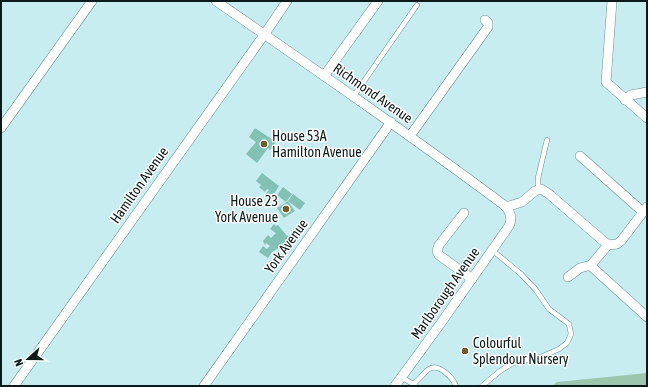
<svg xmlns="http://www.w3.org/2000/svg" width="648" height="387" viewBox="0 0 648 387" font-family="'Asap Condensed',sans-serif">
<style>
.green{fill:#9dc7ad}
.building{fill:#83c1b6}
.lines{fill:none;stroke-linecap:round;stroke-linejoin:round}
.lane-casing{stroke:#6c9094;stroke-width:5.5}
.street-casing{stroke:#6c9094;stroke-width:10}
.lane{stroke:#fff;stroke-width:4.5}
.street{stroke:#fff;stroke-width:9}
.poi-dot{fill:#705c2b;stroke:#fff;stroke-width:1.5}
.labels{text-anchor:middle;stroke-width:3;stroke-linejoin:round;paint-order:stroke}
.street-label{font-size:14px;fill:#0b1a1b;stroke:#fff}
.poi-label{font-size:14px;fill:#0b1a1b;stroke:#fff;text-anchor:start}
</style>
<rect width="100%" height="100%" fill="#c7edf1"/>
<polygon class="green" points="647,373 647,386 552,386 557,382"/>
<g class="building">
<polygon points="255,128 276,142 270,150 268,148 257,163 246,154 256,142 249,137"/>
<polygon points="262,173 279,186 272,197 266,193 269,190 267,189 265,192 259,187 261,185 256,181"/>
<polygon points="283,187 292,194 286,202 277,195"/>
<polygon points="293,194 305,203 300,210 288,201"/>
<polygon points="288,201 295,211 284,218 277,208"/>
<polygon points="274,224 276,226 278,225 287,236 288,235 293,240 287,247 282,243 280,247 272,252 268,258 259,252 263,246 267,249 270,246 266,243 265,245 263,241 268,235 271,238 276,233 270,229"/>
</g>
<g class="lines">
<g class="lane-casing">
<g id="lane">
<polyline points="353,97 417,5"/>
<polyline points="538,189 538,178 547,140"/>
<polyline points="401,377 415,385"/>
<path d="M 413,384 C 420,380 423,373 429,369 C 439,363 453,378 456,386"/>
<polyline points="482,386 500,371 513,363 541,357 559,349 567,343 571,334 569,324 549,309 536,290 521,274 492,250"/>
</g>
</g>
<g class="street-casing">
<g id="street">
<path d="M 216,1 C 313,68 410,135 504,205 C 510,211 513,218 509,226 L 441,323 L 395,386"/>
<polyline points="612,1 606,82 647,118"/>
<polyline points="324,76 378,1"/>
<polyline points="625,100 631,95 647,92"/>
<polyline points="1,128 92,1"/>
<polyline points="410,136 488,27 488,23 485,20"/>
<polyline points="580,156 643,212"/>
<polyline points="506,207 522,202 535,191 541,189 549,194 608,245"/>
<polyline points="647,207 621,241 617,244 608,245 591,265 592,267 647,317"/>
<polyline points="464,213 439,245 437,251 439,255 472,279"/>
<polyline points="568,277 580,268 591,265"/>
<polyline points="14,386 264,35 287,1"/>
<polyline points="204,386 391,122"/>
</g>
</g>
<use href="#lane" class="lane"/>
<use href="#street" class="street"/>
</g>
<g class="poi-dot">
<circle cx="264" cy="144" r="4"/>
<circle cx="286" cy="209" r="4"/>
<circle cx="465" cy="351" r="4"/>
</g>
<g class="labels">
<g class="street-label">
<text transform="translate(373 93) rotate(35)" y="5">Richmond Avenue</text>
<text transform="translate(139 185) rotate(-55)" y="5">Hamilton Avenue</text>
<text transform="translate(286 246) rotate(-54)" y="5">York Avenue</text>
<text transform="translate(445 293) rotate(-55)" y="5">Marlborough Avenue</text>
</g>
<g class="poi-label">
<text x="272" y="141">House 53A<tspan x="272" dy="16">Hamilton Avenue</tspan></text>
<text x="278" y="206" text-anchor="end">House 23<tspan x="278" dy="16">York Avenue</tspan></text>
<text x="473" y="348">Colourful<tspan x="473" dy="16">Splendour Nursery</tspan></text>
</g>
</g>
<rect width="648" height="387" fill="none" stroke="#0b1a1b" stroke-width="4"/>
<g transform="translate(28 359) rotate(249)" stroke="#ffffff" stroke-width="3" paint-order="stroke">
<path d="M0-3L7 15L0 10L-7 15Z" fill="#0b1a1b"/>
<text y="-6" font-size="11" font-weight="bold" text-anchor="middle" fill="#0b1a1b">N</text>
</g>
</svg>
